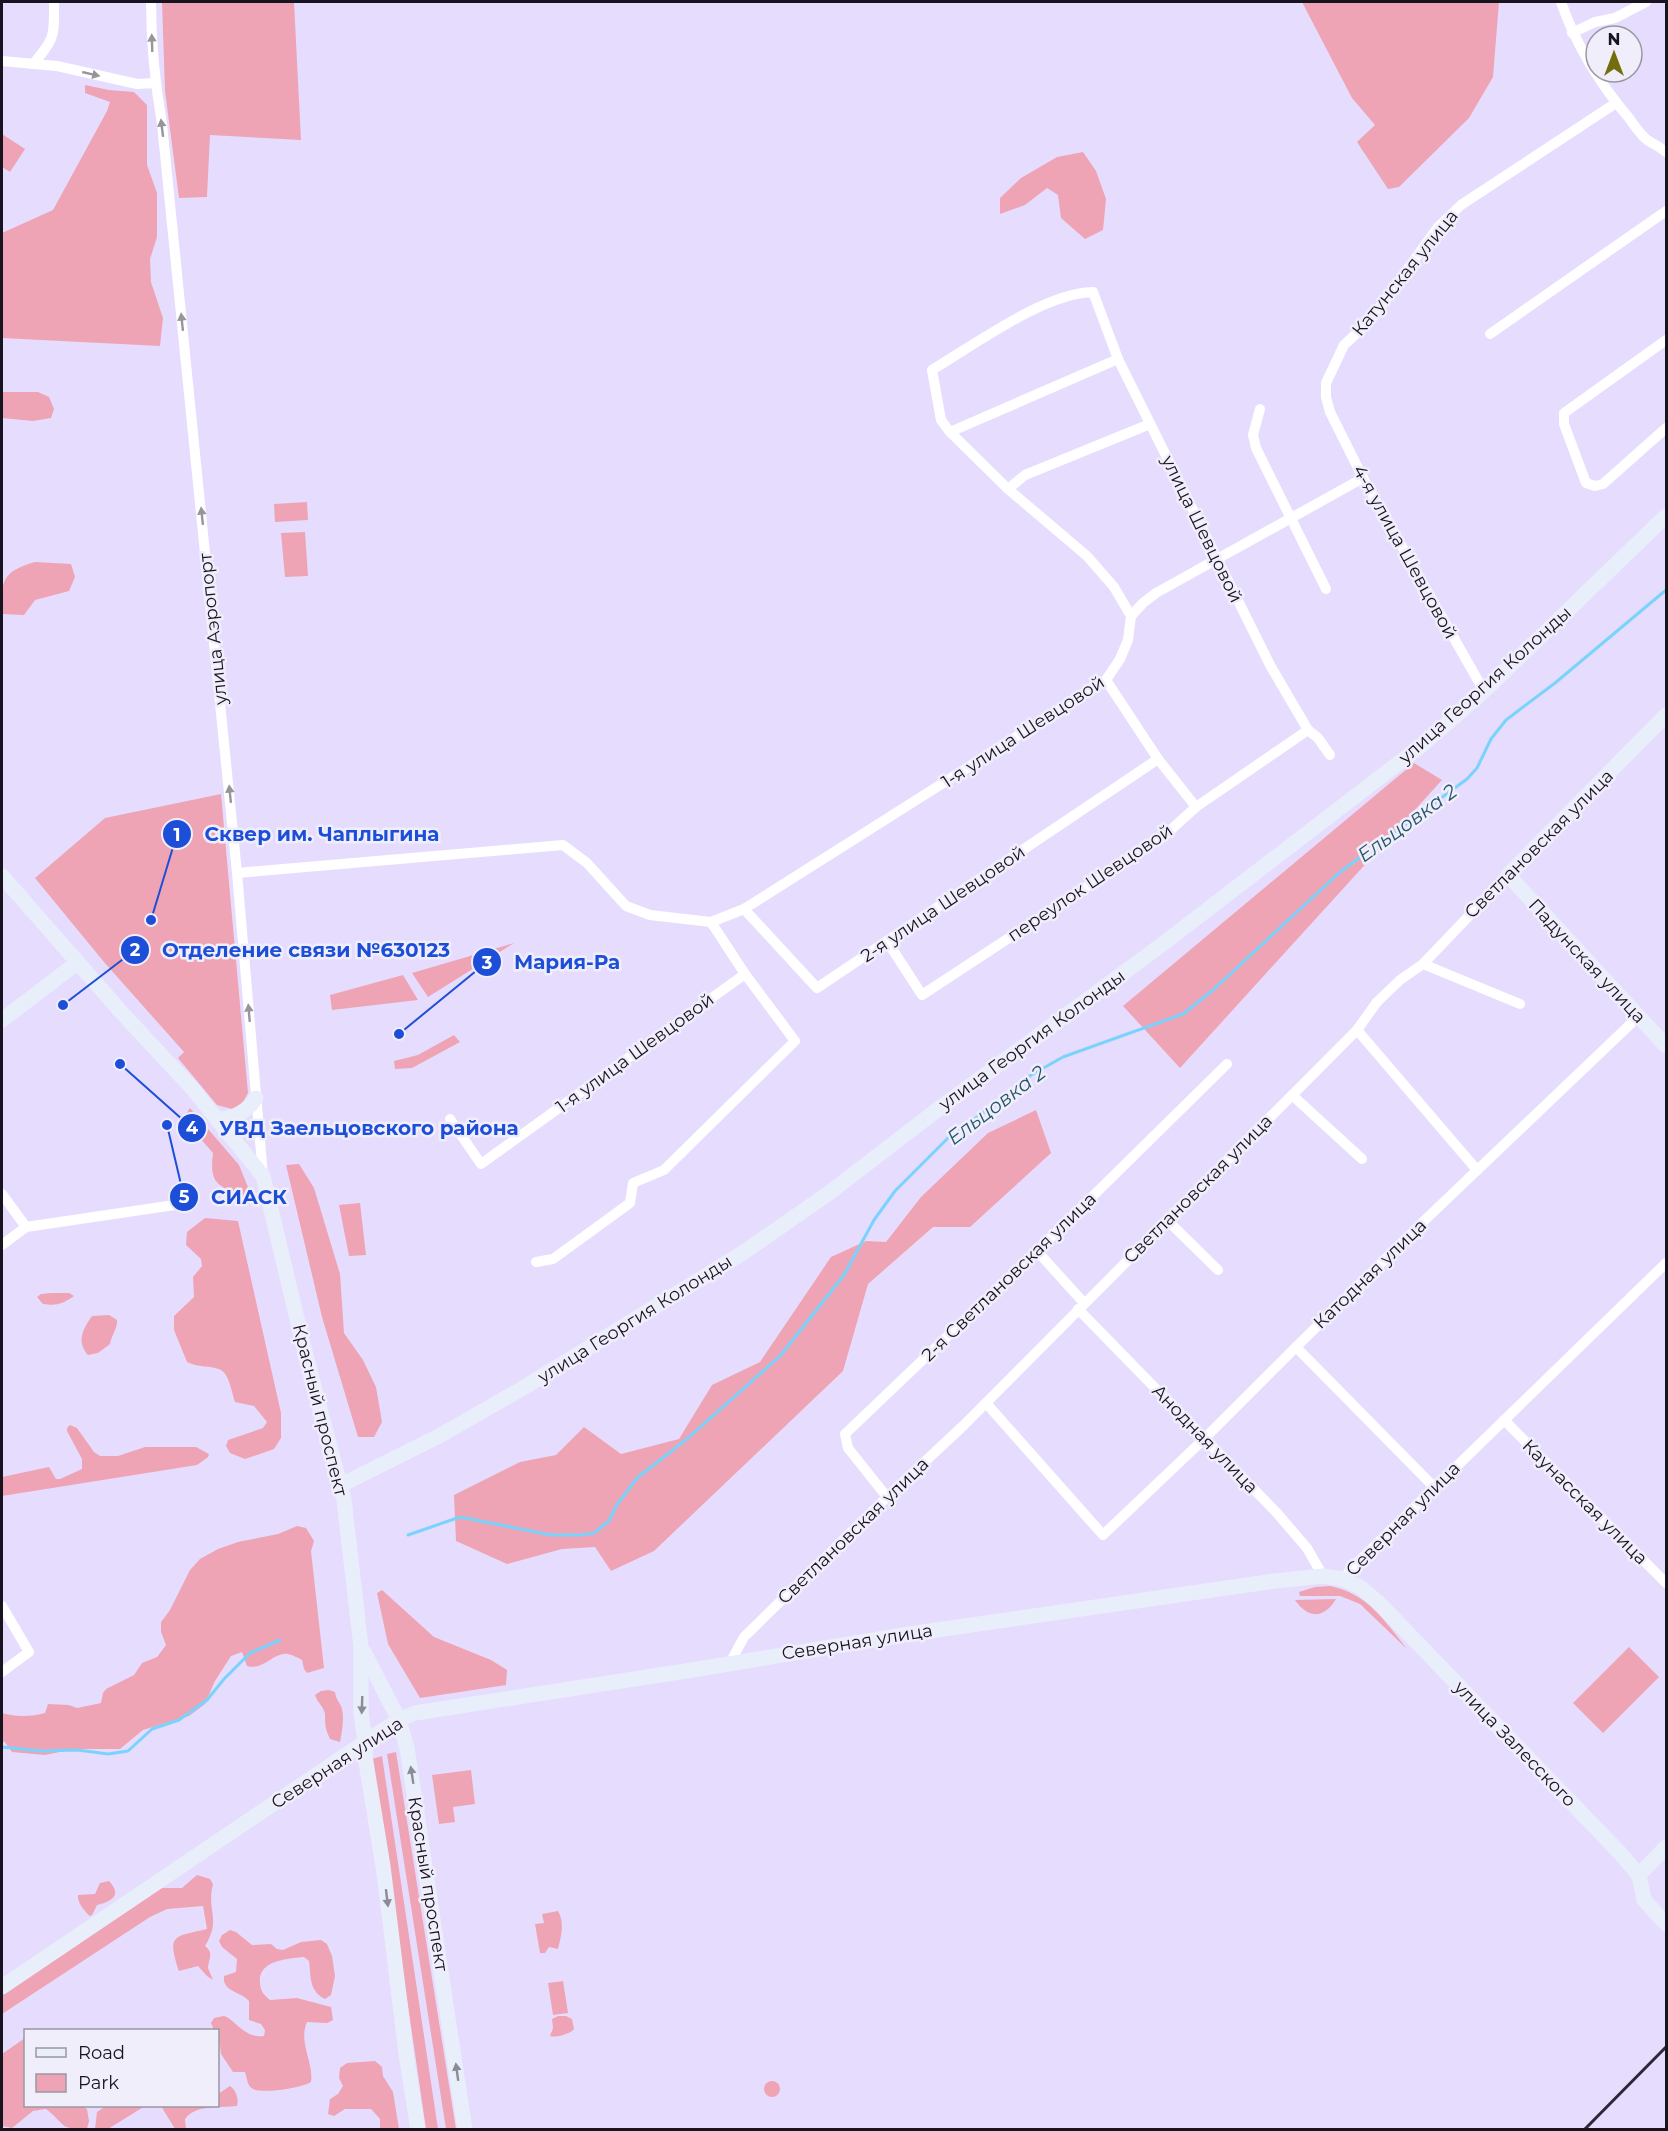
<svg xmlns="http://www.w3.org/2000/svg" width="1668" height="2131" viewBox="0 0 1668 2131" font-family="Montserrat,sans-serif">
<style>
.green{fill:#eea4b4}
.lines{fill:none;stroke-linecap:round;stroke-linejoin:round}
.stream{stroke:#7ad3fd;stroke-width:3}
.street{stroke:#fff;stroke-width:10}
.secondary{stroke:#e9effa;stroke-width:15}
.rail{stroke:#2d2836;stroke-width:3}
.oneway{fill:#97959a}
.oneway2{fill:#8b8c97}
.labels{text-anchor:middle;stroke-width:5;stroke-linejoin:round;paint-order:stroke}
.street-label{font-size:18px;fill:#18141f;stroke:#f1eefb}
.water-label{font-size:20px;font-style:italic;fill:#25566c;stroke:#f1eefb}
.leader{fill:none;stroke:#1d4ed8;stroke-width:2}
.callout-dot{fill:#1d4ed8;stroke:#f1eefb;stroke-width:2}
.mark-label{font-size:18px;text-anchor:middle;font-weight:bold;fill:#fff}
.callout-label{font-size:20px;text-anchor:middle;font-weight:bold;fill:#1d4ed8;stroke:#f1eefb;stroke-width:5;stroke-linejoin:round;paint-order:stroke}
</style>
<rect width="100%" height="100%" fill="#e6ddfe"/>
<g class="green">
<polygon points="162,2 294,2 301,140 210,135 207,197 179,198 165,91"/>
<polygon points="1302,2 1499,2 1493,77 1469,118 1399,187 1388,189 1357,142 1375,125 1352,98"/>
<polygon points="85,85 109,90 134,92 147,105 147,165 157,193 157,237 150,259 151,282 163,318 160,346 2,338 2,233 53,210 107,111 110,102 85,93"/>
<polygon points="2,134 25,149 10,172 2,167"/>
<polygon points="1083,152 1096,171 1106,199 1103,230 1085,239 1061,218 1058,195 1047,188 1025,205 1000,214 1000,198 1021,178 1057,157"/>
<polygon points="2,392 38,392 49,397 54,409 51,418 33,421 2,418"/>
<polygon points="307,502 308,520 275,522 274,504"/>
<polygon points="305,532 308,576 285,577 281,533"/>
<path d="M 35,562 L 71,564 L 75,577 L 69,591 L 35,600 L 24,615 L 2,614 C 1,581 1,572 35,562 Z"/>
<polygon points="1414,763 1442,780 1180,1068 1123,1006"/>
<polygon points="221,794 248,1093 242,1104 232,1109 217,1105 178,1058 184,1052 104,962 35,878 105,818"/>
<polygon points="514,943 428,997 412,973"/>
<polygon points="403,975 418,1000 332,1010 330,995"/>
<polygon points="454,1035 460,1042 412,1068 395,1069 394,1061 418,1055"/>
<path d="M 190,1108 L 239,1165 L 250,1192 L 249,1195 L 244,1199 C 218,1184 209,1185 213,1153 L 191,1128 L 185,1116 Z"/>
<polygon points="1036,1110 1051,1153 970,1227 933,1227 868,1284 843,1371 654,1551 611,1571 595,1547 562,1549 507,1564 456,1541 454,1495 520,1462 556,1455 584,1427 621,1454 679,1439 712,1385 760,1362 831,1257 866,1241 886,1242 921,1197 988,1133"/>
<polygon points="299,1164 314,1188 340,1274 344,1333 363,1360 376,1387 382,1422 374,1437 358,1437 322,1317 286,1165"/>
<polygon points="360,1203 366,1255 349,1256 339,1205"/>
<path d="M 205,1218 L 238,1221 L 281,1413 L 281,1438 L 274,1449 L 245,1459 L 230,1453 L 226,1446 L 228,1440 L 263,1428 L 267,1422 L 254,1406 L 235,1402 C 232,1393 229,1374 221,1370 C 211,1365 197,1368 187,1362 L 174,1330 L 174,1316 L 194,1297 L 193,1277 L 202,1266 L 201,1259 L 186,1245 L 187,1232 Z"/>
<path d="M 51,1293 L 69,1293 L 74,1296 C 62,1304 57,1306 43,1304 L 37,1297 L 41,1294 Z"/>
<path d="M 109,1315 L 117,1320 C 118,1328 111,1336 110,1344 L 98,1353 L 88,1355 C 76,1341 83,1329 92,1316 Z"/>
<polygon points="70,1425 77,1428 94,1452 100,1456 118,1456 145,1447 196,1447 209,1454 208,1457 197,1465 2,1496 2,1477 49,1467 56,1479 60,1479 82,1469 82,1459 67,1431 67,1428"/>
<path d="M 297,1526 L 306,1528 L 314,1541 L 311,1551 L 324,1668 L 307,1673 L 304,1669 L 302,1660 C 298,1658 293,1655 288,1654 C 273,1652 264,1671 247,1666 L 242,1652 L 231,1656 L 215,1681 L 205,1704 L 189,1716 L 143,1730 L 120,1749 L 74,1749 L 45,1755 L 12,1752 L 4,1741 L 2,1745 L 2,1713 C 15,1717 31,1717 45,1713 L 48,1704 L 69,1705 L 77,1708 L 101,1703 L 103,1693 L 106,1689 L 134,1675 L 142,1663 L 157,1657 L 166,1645 L 161,1632 L 161,1622 L 170,1610 L 190,1570 L 200,1559 L 218,1549 L 238,1542 L 278,1534 Z"/>
<path d="M 1330,1586 C 1368,1594 1384,1620 1407,1649 L 1360,1604 L 1340,1596 L 1300,1596 L 1299,1592 L 1315,1587 Z"/>
<polygon points="382,1590 434,1637 491,1660 507,1670 506,1685 420,1698 388,1644 377,1593"/>
<path d="M 1336,1599 C 1324,1619 1308,1619 1295,1600 Z"/>
<polygon points="1629,1647 1659,1677 1603,1733 1573,1703"/>
<path d="M 329,1690 L 335,1692 C 336,1699 338,1700 341,1706 C 345,1716 342,1731 340,1742 L 330,1739 C 325,1728 325,1725 325,1714 C 324,1707 317,1702 315,1695 L 321,1691 Z"/>
<polygon points="396,1752 456,2129 446,2129 387,1754"/>
<polygon points="382,1756 438,2129 426,2129 372,1759"/>
<polygon points="471,1770 475,1804 453,1807 455,1822 439,1824 432,1775"/>
<path d="M 197,1875 L 210,1879 L 213,1884 C 206,1911 222,1919 205,1946 C 214,1953 209,1958 208,1968 L 213,1980 L 207,1976 L 198,1966 L 179,1971 C 167,1934 173,1937 207,1929 L 203,1906 L 167,1909 L 150,1917 L 2,2014 L 2,1995 L 162,1888 L 182,1888 Z"/>
<path d="M 109,1881 C 122,1895 113,1901 97,1905 L 92,1915 L 90,1916 C 84,1911 77,1902 78,1895 L 95,1894 L 100,1883 Z"/>
<path d="M 558,1911 C 565,1923 561,1937 558,1949 L 549,1947 L 545,1953 L 540,1953 L 535,1924 L 544,1923 L 542,1914 Z"/>
<path d="M 230,1930 L 236,1932 L 252,1945 L 271,1944 L 277,1949 L 283,1950 L 301,1942 L 321,1940 L 327,1944 L 332,1956 L 335,1976 L 331,1995 L 325,1999 C 309,1991 311,1977 309,1961 L 304,1957 C 287,1959 257,1960 260,1984 C 261,1992 264,1995 270,2000 L 297,1998 L 331,2007 L 333,2020 L 327,2023 L 307,2022 C 298,2042 314,2063 311,2082 C 301,2088 264,2094 253,2089 C 247,2086 247,2078 245,2072 L 233,2072 L 221,2054 L 218,2030 L 214,2030 L 211,2023 L 214,2018 C 214,2018 223,2016 224,2016 C 234,2018 244,2039 264,2036 L 265,2030 L 261,2024 L 249,2020 L 249,2001 C 240,1991 222,1992 224,1976 L 236,1972 L 237,1959 L 222,1947 L 219,1941 L 222,1935 Z"/>
<polygon points="563,1981 568,2013 553,2015 548,1983"/>
<path d="M 558,2016 L 566,2016 L 572,2019 L 574,2029 C 570,2034 556,2038 550,2036 L 553,2028 L 552,2019 Z"/>
<path d="M 25,2038 L 26,2106 L 82,2106 L 87,2109 L 89,2121 L 87,2129 C 58,2130 65,2123 46,2109 L 33,2111 L 12,2128 L 2,2126 L 2,2054 Z"/>
<polygon points="375,2061 382,2067 383,2076 393,2092 399,2129 380,2129 380,2119 371,2109 345,2109 334,2116 328,2114 330,2099 338,2094 343,2086 339,2078 340,2068 347,2063"/>
<circle cx="772" cy="2089" r="8"/>
<path d="M 230,2086 C 236,2090 239,2099 237,2106 C 222,2108 195,2104 185,2119 L 186,2129 L 175,2129 L 161,2106 L 218,2106 L 218,2094 Z"/>
<polygon points="106,2106 145,2106 108,2129 95,2129 97,2112"/>
</g>
<g class="lines">
<g class="stream">
<polyline points="408,1535 460,1517 551,1535 581,1535 594,1533 609,1521 616,1506 637,1478 688,1438 780,1356 844,1275 874,1220 895,1191 951,1135 993,1106 1031,1075 1063,1057 1183,1014 1213,990 1340,872 1467,779 1477,768 1491,739 1506,720 1555,683 1666,590"/>
<polyline points="2,1747 41,1751 78,1750 108,1754 128,1751 152,1729 179,1720 207,1700 224,1679 250,1653 280,1640"/>
</g>
<g class="street">
<path d="M 151,2 C 151,43 155,83 162,124 L 237,873 L 263,1176"/>
<path d="M 1561,2 C 1576,45 1599,83 1629,118 C 1634,125 1640,134 1647,140 C 1653,144 1659,146 1666,152"/>
<polyline points="1572,33 1595,22 1615,18 1646,2"/>
<polyline points="2,61 57,66 137,84 155,83"/>
<path d="M 33,64 C 56,38 54,35 54,2"/>
<polyline points="1490,334 1666,211"/>
<polyline points="1666,340 1564,413 1564,424 1586,483 1595,486 1603,484 1666,428"/>
<polyline points="1260,409 1253,435 1256,448 1326,589"/>
<polyline points="950,432 1118,359"/>
<polyline points="1008,489 1025,475 1150,424"/>
<path d="M 1131,616 L 1114,587 L 1087,556 L 1008,489 L 950,432 L 941,420 L 932,370 C 974,345 1044,293 1093,292 L 1118,359 L 1270,665 L 1308,730 L 1318,738 L 1330,755"/>
<polyline points="1106,680 1158,759 1196,807"/>
<polyline points="1484,691 1363,478 1330,412 1326,397 1326,383 1344,345 1370,321 1438,227 1461,205 1616,103"/>
<polyline points="237,873 563,845 587,863 626,906 650,915 711,922 744,909 1106,680 1120,659 1128,640 1131,616 1143,603 1156,593 1363,478"/>
<polyline points="744,909 817,988 1158,759"/>
<polyline points="887,941 922,995 1164,836 1196,807 1308,730"/>
<polyline points="1423,964 1520,1004"/>
<polyline points="1357,1030 1477,1170"/>
<polyline points="1292,1095 1362,1159"/>
<polyline points="450,1119 481,1164 745,974"/>
<polyline points="2,1194 26,1227"/>
<polyline points="1167,1220 1218,1270"/>
<polyline points="2,1245 26,1227 188,1203"/>
<polyline points="1037,1251 1084,1303"/>
<polyline points="536,1262 553,1259 630,1203 633,1183 664,1170 795,1041 745,974 711,922"/>
<polyline points="1078,1309 1276,1512 1307,1548 1323,1576"/>
<polyline points="1296,1347 1434,1487"/>
<polyline points="986,1403 1103,1535 1205,1438 1296,1347 1427,1218 1639,1016"/>
<polyline points="1504,1420 1666,1583"/>
<polyline points="887,1497 848,1448 845,1434 1037,1251 1227,1064"/>
<polyline points="1343,1579 1354,1566 1666,1263"/>
<polyline points="2,1606 29,1652 2,1672"/>
<polyline points="730,1663 744,1637 887,1497 964,1425 1357,1030 1377,1002 1400,980 1423,964 1508,875"/>
</g>
<g class="secondary">
<polyline points="1666,715 1508,875 1666,1046"/>
<polyline points="2,876 122,1013 191,1087 263,1176 304,1348 344,1500 361,1647 361,1712 365,1742 365,1756 383,1866 407,2060 418,2130"/>
<polyline points="2,1020 77,963"/>
<path d="M 218,1120 C 235,1117 246,1113 256,1098"/>
<polyline points="341,1485 441,1435 523,1388 744,1252 829,1193 937,1110 1160,946 1422,745 1484,691 1666,516"/>
<polyline points="364,1652 399,1720 407,1748 465,2130"/>
<polyline points="1639,1875 1666,1847"/>
<polyline points="2,1987 365,1742 399,1720 415,1713 692,1670 909,1634 1275,1581 1323,1576 1343,1579 1360,1587 1378,1602 1619,1852 1639,1875 1644,1900 1666,1924"/>
</g>
<polyline class="rail" points="1584,2130 1666,2047"/>
</g>
<defs><path id="oneway-solid" d="M-6-.8H1V-3.2L6.5 0L1 3.2V.8H-6Z" transform="scale(1.5)"/></defs>
<g class="oneway">
<use href="#oneway-solid" transform="translate(152 43) rotate(-92)"/>
<use href="#oneway-solid" transform="translate(91 74) rotate(13)"/>
<use href="#oneway-solid" transform="translate(162 128) rotate(-97)"/>
<use href="#oneway-solid" transform="translate(182 322) rotate(-96)"/>
<use href="#oneway-solid" transform="translate(202 516) rotate(-96)"/>
<use href="#oneway-solid" transform="translate(230 794) rotate(-96)"/>
<use href="#oneway-solid" transform="translate(249 1013) rotate(-95)"/>
</g>
<g class="oneway2">
<use href="#oneway-solid" transform="translate(362 1705) rotate(92)"/>
<use href="#oneway-solid" transform="translate(412 1775) rotate(-99)"/>
<use href="#oneway-solid" transform="translate(387 1898) rotate(83)"/>
<use href="#oneway-solid" transform="translate(457 2072) rotate(-98)"/>
</g>
<g class="labels">
<g class="street-label">
<text transform="translate(1405 273) rotate(-51)" y="6">Катунская улица</text>
<text transform="translate(1202 529) rotate(64)" y="6">улица Шевцовой</text>
<text transform="translate(1405 552) rotate(61)" y="6">4-я улица Шевцовой</text>
<text transform="translate(213 629) rotate(-96)" y="6">улица Аэропорт</text>
<text transform="translate(1485 685) rotate(-42)" y="6">улица Георгия Колонды</text>
<text transform="translate(1023 732) rotate(-33)" y="6">1-я улица Шевцовой</text>
<text transform="translate(1539 844) rotate(-45)" y="6">Светлановская улица</text>
<text transform="translate(1090 883) rotate(-34)" y="6">переулок Шевцовой</text>
<text transform="translate(943 904) rotate(-34)" y="6">2-я улица Шевцовой</text>
<text transform="translate(1587 961) rotate(47)" y="6">Падунская улица</text>
<text transform="translate(1032 1040) rotate(-36)" y="6">улица Георгия Колонды</text>
<text transform="translate(635 1053) rotate(-36)" y="6">1-я улица Шевцовой</text>
<text transform="translate(1198 1189) rotate(-45)" y="6">Светлановская улица</text>
<text transform="translate(1370 1274) rotate(-44)" y="6">Катодная улица</text>
<text transform="translate(1009 1277) rotate(-44)" y="6">2-я Светлановская улица</text>
<text transform="translate(635 1319) rotate(-32)" y="6">улица Георгия Колонды</text>
<text transform="translate(320 1410) rotate(76)" y="6">Красный проспект</text>
<text transform="translate(1205 1439) rotate(46)" y="6">Анодная улица</text>
<text transform="translate(1585 1502) rotate(45)" y="6">Каунасская улица</text>
<text transform="translate(1403 1519) rotate(-45)" y="6">Северная улица</text>
<text transform="translate(853 1531) rotate(-44)" y="6">Светлановская улица</text>
<text transform="translate(857 1642) rotate(-9)" y="6">Северная улица</text>
<text transform="translate(1515 1744) rotate(46)" y="6">улица Залесского</text>
<text transform="translate(337 1763) rotate(-33)" y="6">Северная улица</text>
<text transform="translate(428 1884) rotate(81)" y="6">Красный проспект</text>
</g>
<g class="water-label">
<text transform="translate(1407 823) rotate(-36)" y="7">Ельцовка 2</text>
<text transform="translate(996 1105) rotate(-37)" y="7">Ельцовка 2</text>
</g>
</g>
<path class="leader" d="M151 920L177 834M63 1005L135 950M399 1034L487 962M120 1064L192 1128M167 1125L184 1197"/>
<g class="callout-dot">
<circle cx="151" cy="920" r="6"/>
<circle cx="63" cy="1005" r="6"/>
<circle cx="399" cy="1034" r="6"/>
<circle cx="120" cy="1064" r="6"/>
<circle cx="167" cy="1125" r="6"/>
<circle cx="177" cy="834" r="15"/>
<circle cx="135" cy="950" r="15"/>
<circle cx="487" cy="962" r="15"/>
<circle cx="192" cy="1128" r="15"/>
<circle cx="184" cy="1197" r="15"/>
</g>
<g class="mark-label">
<text x="177" y="841">1</text>
<text x="135" y="956">2</text>
<text x="487" y="969">3</text>
<text x="192" y="1134">4</text>
<text x="184" y="1203">5</text>
</g>
<g class="callout-label">
<text x="322" y="841">Сквер им. Чаплыгина</text>
<text x="306" y="957">Отделение связи №630123</text>
<text x="567" y="969">Мария-Ра</text>
<text x="369" y="1135">УВД Заельцовского района</text>
<text x="249" y="1204">СИАСК</text>
</g>
<rect width="1668" height="2131" fill="none" stroke="#18141f" stroke-width="6"/>
<rect x="24" y="2029" width="195" height="78" fill="#f1eefb" stroke="#9a97a3" stroke-width="1.5"/>
<rect x="36" y="2048" width="30" height="9" fill="#e9effa" stroke="#9a97a3" stroke-width="1.5"/>
<text x="78" y="2059" font-size="18" fill="#18141f">Road</text>
<rect x="36" y="2074" width="30" height="18" fill="#eea4b4" stroke="#9a97a3" stroke-width="1.5"/>
<text x="78" y="2089" font-size="18" fill="#18141f">Park</text>
<g transform="translate(1614 54)"><circle r="28" fill="#f1eefb" stroke="#9a97a3" stroke-width="1.5"/>
<path d="M0-4.5L10 22L0 15L-10 22Z" fill="#736e0d"/>
<text y="-9" font-size="16" font-weight="bold" text-anchor="middle" fill="#18141f">N</text>
</g>
</svg>
